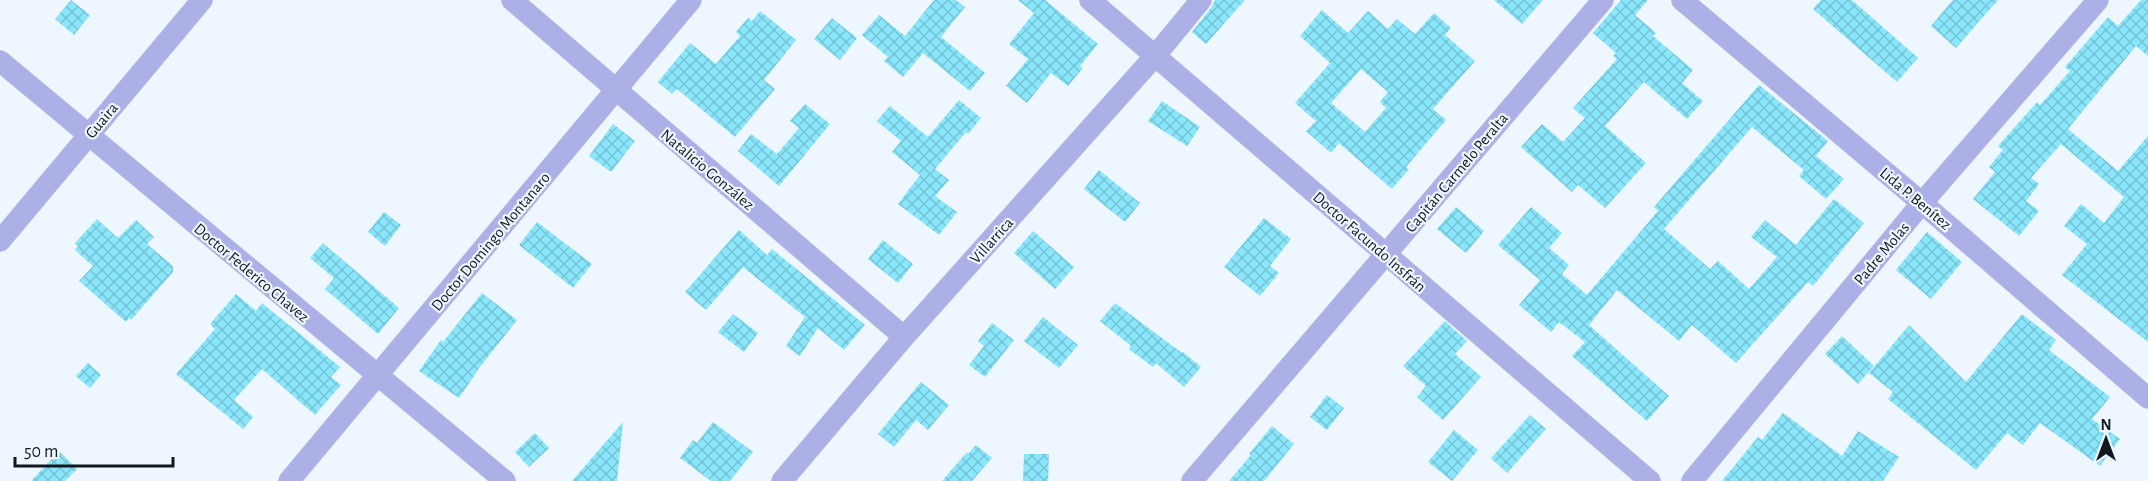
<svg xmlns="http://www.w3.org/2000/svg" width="2148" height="481" viewBox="0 0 2148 481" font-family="'Alegreya Sans',sans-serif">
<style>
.building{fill:url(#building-cross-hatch);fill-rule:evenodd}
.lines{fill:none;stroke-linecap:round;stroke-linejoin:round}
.minor-casing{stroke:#cbd3db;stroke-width:22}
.minor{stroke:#acb0e7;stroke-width:21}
.labels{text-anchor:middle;stroke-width:4.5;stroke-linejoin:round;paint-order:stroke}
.street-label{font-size:16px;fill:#111920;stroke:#eef6ff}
</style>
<defs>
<pattern id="building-cross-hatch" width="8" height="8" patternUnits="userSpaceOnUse" patternTransform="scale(1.5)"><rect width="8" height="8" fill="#8ae6fa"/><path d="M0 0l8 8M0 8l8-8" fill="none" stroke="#76c5d6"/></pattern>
</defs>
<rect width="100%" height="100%" fill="#eef6ff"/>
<g class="building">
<polygon points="71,0 90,15 74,35 55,19"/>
<polygon points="934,0 956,0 965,7 941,37 985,73 970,91 923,53 903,77 884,61 888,57 862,35 879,15 905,36"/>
<polygon points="1018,0 1045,0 1098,44 1080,66 1083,68 1068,86 1051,73 1027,103 1006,86 1028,59 1009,44 1034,13"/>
<polygon points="1215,0 1245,0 1206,44 1192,32 1211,8"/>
<polygon points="1494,0 1543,0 1522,24"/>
<polygon points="1621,0 1648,0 1635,15 1656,33 1653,36 1693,70 1682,83 1703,101 1687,119 1644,82 1605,126 1646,163 1605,208 1578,185 1572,192 1521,147 1542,124 1563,142 1585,118 1573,108 1617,59 1613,56 1616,53 1593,33"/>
<polygon points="1821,0 1852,0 1918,58 1897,82 1813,9"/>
<polygon points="1953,0 1998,0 1956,48 1931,26"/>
<polygon points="2141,0 2148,0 2148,56 2136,46 2068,129 2118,171 2148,136 2148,342 2062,275 2087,244 2064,226 2081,204 2104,223 2124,197 2061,144 2031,178 2039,184 2026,201 2039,211 2019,236 1973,199 1995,172 1989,167 2003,150 1998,146 2037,102 2040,105 2070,71 2065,67 2108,17 2118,26"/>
<path d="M 1322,10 L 1348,33 L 1368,11 L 1388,29 L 1397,19 L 1415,34 L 1434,13 L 1451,28 L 1445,35 L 1475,61 L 1433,109 L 1446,120 L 1406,167 L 1409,169 L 1392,189 L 1339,143 L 1331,153 L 1306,131 L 1316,121 L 1295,103 L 1330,63 L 1300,36 ZM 1361,69 L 1388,92 L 1380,102 L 1386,108 L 1365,132 L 1331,103 Z"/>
<polygon points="760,11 796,40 764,80 775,89 735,137 677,89 672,94 658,82 690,43 716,64 740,36 736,32 748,18 752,21"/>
<polygon points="832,18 857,38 840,60 814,39"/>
<polygon points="1759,85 1828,141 1816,156 1844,179 1826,199 1799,176 1804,170 1752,127 1664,229 1710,269 1718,261 1749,289 1777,257 1751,237 1765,220 1796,245 1834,199 1864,223 1813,286 1808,282 1736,363 1692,325 1679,341 1617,290 1589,325 1669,396 1647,421 1572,356 1585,342 1559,322 1551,332 1519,305 1540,280 1498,245 1531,207 1562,233 1549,248 1569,265 1562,274 1587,295 1658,211 1654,207"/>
<polygon points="959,100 981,118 968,134 966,132 935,169 949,180 935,196 957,212 939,235 898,204 920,175 892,152 901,141 877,121 890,106 928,137"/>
<polygon points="1162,101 1200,127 1187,146 1148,121"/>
<polygon points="805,104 830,124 779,186 738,151 751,134 777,154 799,128 790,121"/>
<polygon points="613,124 635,141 611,172 589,156"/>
<polygon points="1099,170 1140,203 1125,222 1084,189"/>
<polygon points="1456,207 1484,231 1466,253 1437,229"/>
<polygon points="384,212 401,225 385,246 368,232"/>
<polygon points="1264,218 1291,239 1270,266 1279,273 1260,296 1224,267"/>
<polygon points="97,219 118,238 136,220 154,237 147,244 173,266 173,272 131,320 129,318 126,322 79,281 93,266 75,250 78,246 75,243"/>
<polygon points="537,222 592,264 573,288 519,245"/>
<polygon points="739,230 767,255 772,249 865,325 844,350 818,328 800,356 786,346 805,317 743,267 706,310 685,292"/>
<polygon points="1033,231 1074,267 1055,289 1014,253"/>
<polygon points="1927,232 1962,262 1931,299 1896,270"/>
<polygon points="883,240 913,264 898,283 868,259"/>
<polygon points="323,243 399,308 378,334 325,289 334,278 310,258"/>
<polygon points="482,293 517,320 480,367 459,398 419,371 441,340 443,342"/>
<polygon points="236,294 256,311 262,303 340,367 331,377 341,385 315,415 262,369 234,400 253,417 243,429 176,374 215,329 210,324"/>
<polygon points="1115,303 1182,353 1183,352 1201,367 1184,387 1156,363 1153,367 1129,349 1131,346 1100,321"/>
<polygon points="733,314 758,333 744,352 718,332"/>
<polygon points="2022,314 2056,340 2049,350 2110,397 2092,419 2120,439 2100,466 2040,423 2023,445 2007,433 1976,470 1888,399 1893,392 1869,373 1909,325 1966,382"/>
<polygon points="1043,317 1078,345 1059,368 1024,341"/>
<polygon points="1445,321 1467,341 1455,354 1481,377 1443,420 1417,397 1426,386 1403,366"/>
<polygon points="992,323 1014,340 985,377 969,365 984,346 978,341"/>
<polygon points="1842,336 1874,366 1858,384 1825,354"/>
<polygon points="88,363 101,375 90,388 76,376"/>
<polygon points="921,382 949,405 928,430 916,420 894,447 878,434"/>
<polygon points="1327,395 1344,408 1327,430 1310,417"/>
<polygon points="1783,413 1842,456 1858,431 1899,457 1883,481 1722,481 1758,437 1762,440"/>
<polygon points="1530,415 1546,429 1507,473 1491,458"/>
<polygon points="623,422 617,481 572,481"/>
<polygon points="713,422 753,452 730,481 711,481 680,458 693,440 697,443"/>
<polygon points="1272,426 1294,444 1264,481 1229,481 1251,455 1249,454"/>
<polygon points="1454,430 1478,450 1452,481 1428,462"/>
<polygon points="535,433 549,448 529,467 515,452"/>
<polygon points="976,445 992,458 972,481 942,481 967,452 968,454"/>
<polygon points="59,451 77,469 65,481 31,481"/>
<polygon points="1024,454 1049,454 1048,481 1023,481"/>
</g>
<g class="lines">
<g class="minor-casing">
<g id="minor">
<polyline points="512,0 904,337"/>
<polyline points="1090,0 1650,481"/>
<polyline points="1682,0 1922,203 2148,398"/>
<polyline points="0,61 505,481"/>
<polyline points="0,241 202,0"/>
<polyline points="289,481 691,0"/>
<polyline points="782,481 904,337 1155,56 1201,0"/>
<polyline points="1192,481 1603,0"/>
<polyline points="1692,481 1922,203 2098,0"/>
</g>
</g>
<use href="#minor" class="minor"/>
</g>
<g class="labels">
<g class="street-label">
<text transform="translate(101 120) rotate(-50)" y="6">Guaira</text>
<text transform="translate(708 169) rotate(40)" y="6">Natalicio González</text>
<text transform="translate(1456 172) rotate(-50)" y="6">Capitán Carmelo Peralta</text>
<text transform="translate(1916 198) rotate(40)" y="6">Lida P. Benítez</text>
<text transform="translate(991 240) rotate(-48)" y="6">Villarrica</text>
<text transform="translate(490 241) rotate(-50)" y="6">Doctor Domingo Montanaro</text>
<text transform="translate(1370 241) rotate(41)" y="6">Doctor Facundo Insfrán</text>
<text transform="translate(1881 253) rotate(-50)" y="6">Padre Molas</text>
<text transform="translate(252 272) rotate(40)" y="6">Doctor Federico Chavez</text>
</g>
</g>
<g transform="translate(2106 439)" stroke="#eef6ff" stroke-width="4.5" paint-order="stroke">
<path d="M0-4.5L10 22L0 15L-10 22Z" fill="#111920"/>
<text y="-9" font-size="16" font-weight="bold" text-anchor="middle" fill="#111920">N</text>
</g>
<path d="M15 457v9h158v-9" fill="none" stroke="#111920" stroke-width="3"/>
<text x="24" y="457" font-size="18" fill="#111920" stroke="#eef6ff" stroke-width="4.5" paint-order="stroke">50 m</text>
</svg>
